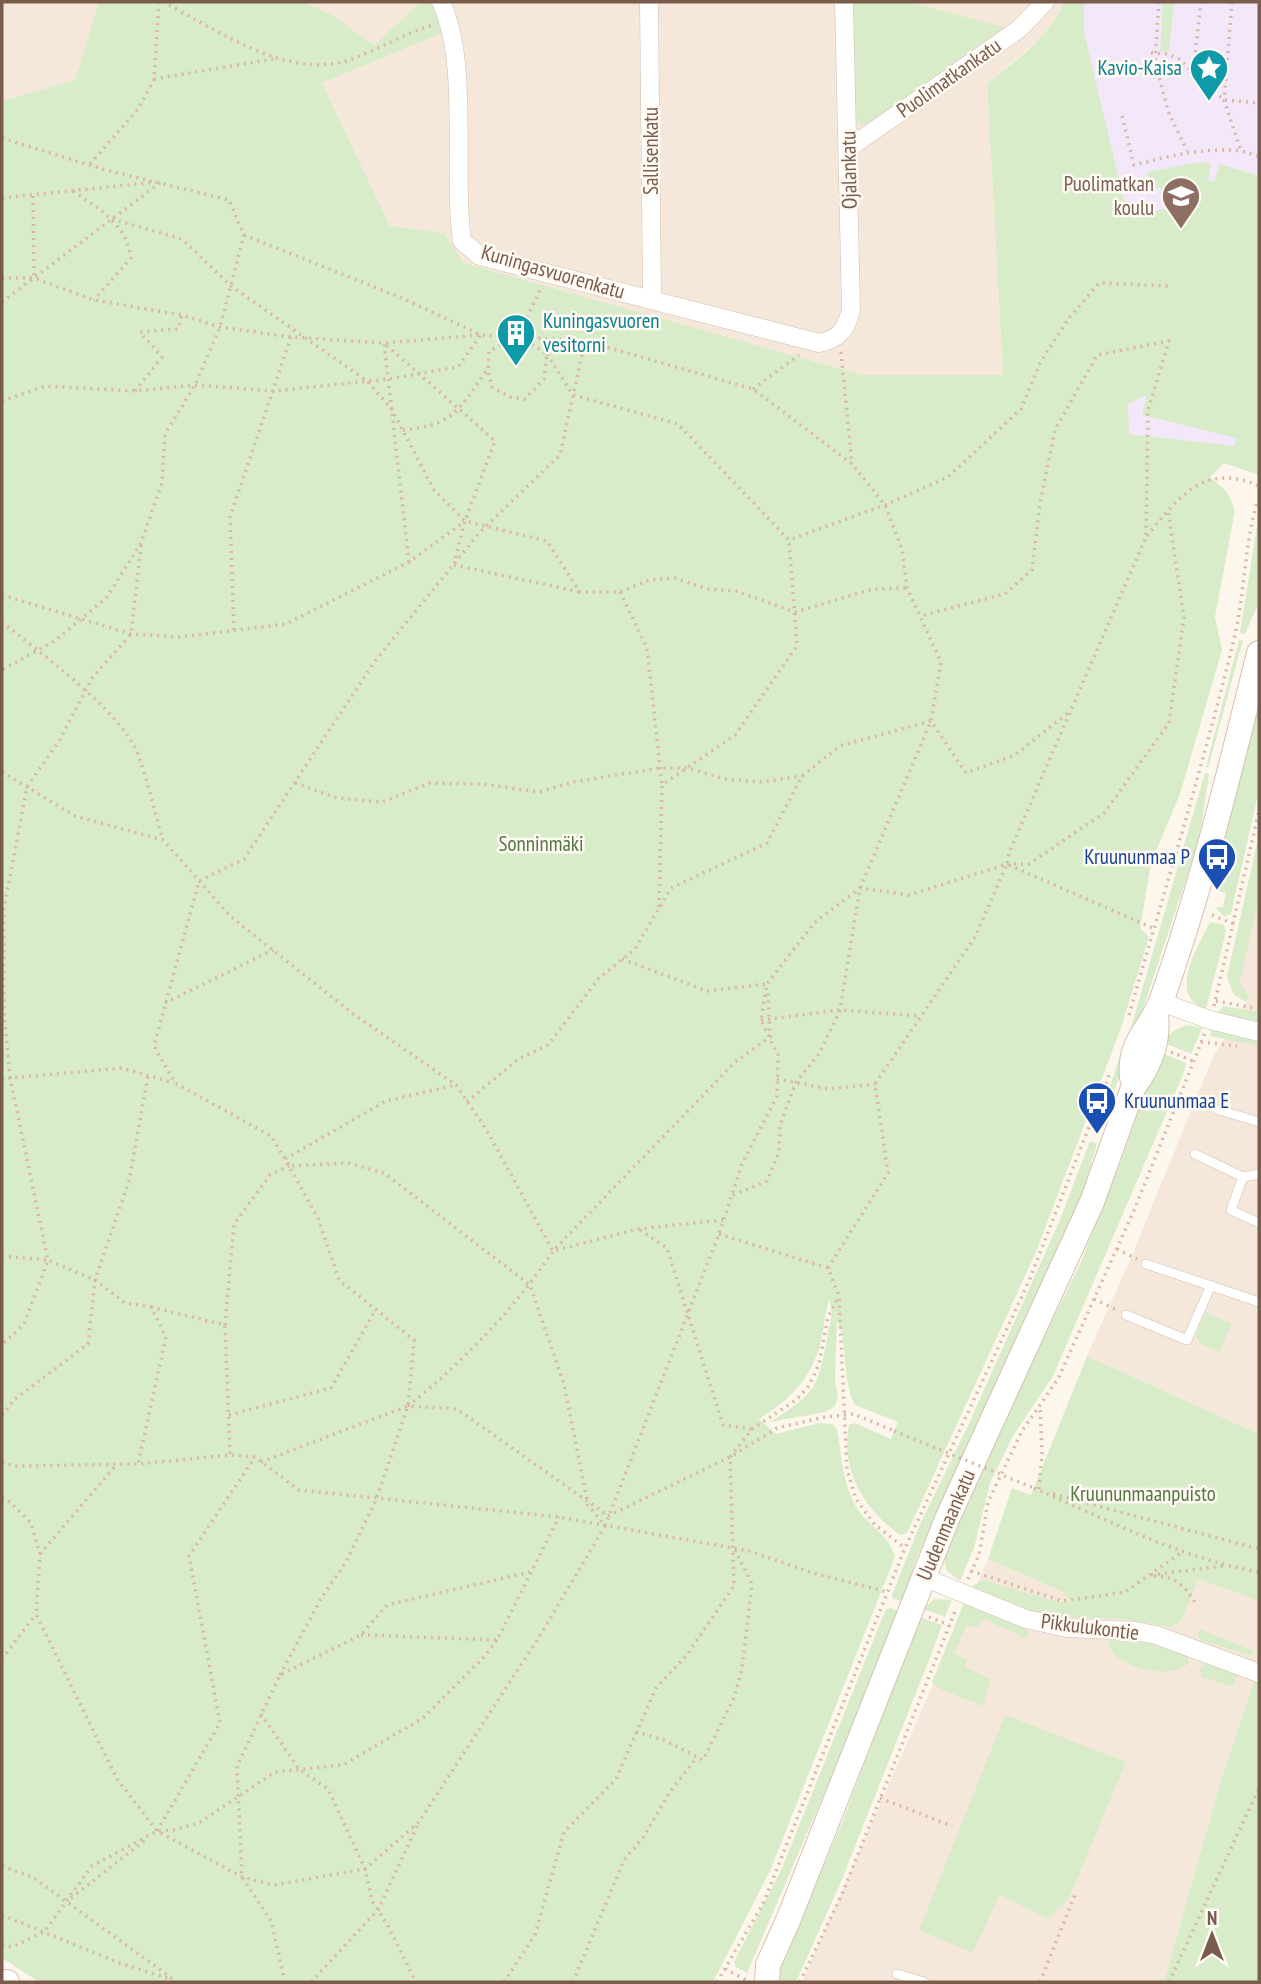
<svg xmlns="http://www.w3.org/2000/svg" width="1261" height="1984" viewBox="0 0 1261 1984" font-family="'PT Sans Narrow',sans-serif">
<style>
.residential{fill:#f5e8da}
.education{fill:#f3e8fa}
.green{fill:#d8ecc9;fill-rule:evenodd}
.lines{fill:none;stroke-linecap:round;stroke-linejoin:round}
.lane-casing{stroke:#d1beb0;stroke-width:10}
.street-casing{stroke:#d1beb0;stroke-width:19}
.secondary-casing{stroke:#d6c0b0;stroke-width:26}
.path{stroke:#d9b8a5;stroke-width:3.5;stroke-dasharray:2 5;stroke-linecap:butt}
.lane{stroke:#fff;stroke-width:9}
.street{stroke:#fff;stroke-width:18}
.secondary{stroke:#fff;stroke-width:24}
.path-bridge{stroke:#d9b8a5;stroke-width:3.5;stroke-dasharray:2 5;stroke-linecap:butt}
.labels{text-anchor:middle;stroke-width:5;stroke-linejoin:round;paint-order:stroke}
.culture-label{font-size:21px;fill:#0d838f;stroke:#fffaf3;text-anchor:end}
.street-label{font-size:21px;fill:#7a5c4d;stroke:#fffaf3}
.education-label{font-size:21px;fill:#785e54;stroke:#fffaf3;text-anchor:end}
.park-label{font-size:21px;fill:#537a41;stroke:#fffaf3}
.transit-label{font-size:21px;fill:#164399;stroke:#fffaf3;text-anchor:end}
</style>
<rect width="100%" height="100%" fill="#fdf6ec"/>
<g class="residential">
<polygon points="2,2 99,2 75,81 2,101"/>
<polygon points="303,2 421,2 374,45 332,15"/>
<polygon points="431,2 1064,2 1052,26 1042,37 987,84 1003,375 863,375 464,263 444,233 390,226 322,83 443,33"/>
<polygon points="1259,899 1259,1434 1087,1356 1133,1253 1213,1057 1250,997 1240,983"/>
<polygon points="988,1559 1063,1592 1074,1604 1074,1618 1182,1620 1198,1579 1259,1601 1259,1667 1219,1787 1164,1982 802,1982"/>
</g>
<polygon class="education" points="1064,2 1259,2 1259,450 1128,434 1052,26"/>
<g class="green">
<path d="M 99,2 L 303,2 L 332,15 L 374,45 L 421,2 L 431,2 L 443,33 L 322,83 L 390,226 L 444,233 L 464,263 L 863,375 L 1003,375 L 987,84 C 1015,60 1050,38 1064,2 L 1084,2 L 1084,32 L 1128,217 L 1166,209 L 1160,187 L 1151,189 L 1147,172 L 1202,162 L 1211,164 L 1208,180 L 1214,182 L 1220,164 L 1259,176 L 1259,475 L 1224,463 L 1210,477 L 1227,492 L 1235,510 L 1215,617 L 1222,650 L 1180,794 L 1151,863 L 1140,928 L 1149,937 L 1121,1028 L 1036,1252 L 907,1533 L 900,1535 C 865,1510 840,1471 849,1425 L 855,1423 L 891,1439 L 898,1422 L 855,1405 C 841,1378 849,1348 837,1320 L 835,1380 L 838,1397 L 835,1406 L 826,1412 L 770,1422 C 814,1395 819,1387 827,1337 C 829,1322 835,1314 829,1300 C 824,1315 824,1333 819,1349 C 808,1382 788,1401 759,1419 L 776,1434 L 819,1423 L 833,1424 L 837,1430 C 842,1456 842,1481 855,1505 C 866,1525 889,1533 895,1557 L 770,1871 L 713,1982 L 39,1982 L 2,1958 L 2,101 L 75,80 ZM 1147,395 L 1142,415 L 1236,438 L 1235,446 L 1129,434 L 1128,404 Z"/>
<polygon points="851,2 908,2 1004,27 873,121 863,125 856,122 853,115"/>
<polygon points="1163,2 1174,2 1169,52 1160,51"/>
<polygon points="1259,513 1259,602 1245,634 1240,633"/>
<polygon points="1239,640 1243,640 1208,768 1206,767"/>
<polygon points="1259,703 1259,790 1231,914 1224,917 1216,907 1223,907 1226,893 1219,891 1224,864 1222,847"/>
<polygon points="1205,773 1209,774 1199,840 1135,1033 1130,1031"/>
<polygon points="1259,834 1259,899 1240,983 1250,997 1246,1002 1234,995 1227,977"/>
<path d="M 1210,922 L 1224,925 L 1226,932 L 1206,1009 C 1166,995 1199,946 1210,922 Z"/>
<polygon points="1223,1006 1259,1012 1259,1022 1218,1013"/>
<polygon points="1186,1025 1202,1028 1191,1054 1162,1042 1173,1031"/>
<polygon points="1212,1029 1259,1040 1259,1046 1210,1036"/>
<polygon points="1131,1043 1109,1106 1104,1104 1124,1045"/>
<polygon points="1159,1052 1186,1063 1184,1072 1053,1376 1013,1436 990,1483 974,1548 960,1581 946,1570 944,1555 1017,1393 1081,1262 1124,1153"/>
<polygon points="1090,1141 1097,1143 1081,1200 917,1557 902,1601 893,1599 892,1595 921,1522 966,1430 1059,1222"/>
<polygon points="1206,1312 1231,1324 1220,1353 1199,1343 1196,1335"/>
<polygon points="1087,1356 1259,1434 1259,1601 1198,1579 1182,1620 1172,1627 1121,1619 1073,1618 1044,1614 1016,1606 972,1586 984,1580 1053,1601 1073,1603 1063,1592 988,1559 1012,1488 1031,1495"/>
<polygon points="934,1599 952,1600 945,1617 923,1609"/>
<polygon points="964,1603 1027,1629 1029,1635 1023,1640 1019,1635 983,1619 977,1628 967,1625 954,1653 967,1660 965,1667 991,1679 983,1706 938,1688 932,1682"/>
<polygon points="891,1608 897,1611 863,1703 747,1973 736,1967 734,1962 782,1868 886,1609"/>
<polygon points="920,1617 942,1625 933,1650 840,1884 796,1982 775,1982 843,1820"/>
<polygon points="1200,1629 1253,1651 1251,1656 1201,1640 1198,1635"/>
<path d="M 1110,1638 L 1147,1641 L 1187,1654 L 1189,1663 C 1172,1679 1132,1670 1116,1656 C 1112,1653 1110,1646 1108,1642 Z"/>
<polygon points="1207,1663 1237,1674 1233,1687 1202,1677 1200,1669"/>
<polygon points="1259,1667 1259,1982 1164,1982 1219,1787"/>
<polygon points="1005,1715 1126,1762 1069,1898 1048,1919 1000,1895 972,1953 919,1930"/>
</g>
<g class="lines">
<g class="lane-casing">
<g id="lane">
<polyline points="1216,1109 1259,1122"/>
<polyline points="1195,1154 1243,1177 1259,1174"/>
<polyline points="1243,1177 1231,1210 1259,1223"/>
<polyline points="1146,1264 1259,1302"/>
<polyline points="1126,1315 1187,1340 1211,1285"/>
<polyline points="897,1974 924,1982"/>
</g>
</g>
<g class="street-casing">
<g id="street">
<path d="M 441,2 C 470,64 452,169 462,241 L 480,256 L 819,343 C 839,339 846,330 851,310 L 844,2"/>
<polyline points="649,2 652,299"/>
<polyline points="849,148 1019,29 1045,2"/>
<polyline points="1161,1002 1210,1020 1259,1032"/>
<polyline points="923,1577 1026,1619 1067,1628 1135,1631 1156,1635 1259,1673"/>
</g>
</g>
<g class="secondary-casing">
<g id="secondary">
<path d="M 1132,1077 C 1128,1041 1152,1028 1162,999 C 1202,886 1230,770 1259,653"/>
<polyline points="6,1982 7,1982"/>
<path d="M 767,1982 L 768,1965 L 789,1918 L 947,1519 L 1092,1202 L 1133,1088 C 1150,1065 1159,1043 1156,1014"/>
</g>
</g>
<g class="path">
<path d="M 163,2 C 214,28 288,81 349,60 C 377,50 404,34 433,25"/>
<polyline points="1159,2 1155,60 1168,111 1187,151"/>
<polyline points="1232,2 1224,100 1241,151 1259,156"/>
<polyline points="1151,53 1168,54 1179,59 1224,100 1259,103"/>
<polyline points="1193,73 1201,2"/>
<polyline points="154,79 273,59"/>
<path d="M 1122,116 L 1134,165 C 1171,156 1203,147 1241,151"/>
<polyline points="2,138 102,169 229,200 244,235 220,327 195,385 165,434 162,483 141,543 107,597 56,640 2,670"/>
<polyline points="90,164 139,108 154,79 159,2"/>
<path d="M 73,191 C 100,210 126,223 131,258 L 94,300"/>
<polyline points="33,196 34,278"/>
<polyline points="2,198 156,182"/>
<polyline points="112,219 182,239 231,286 367,381 391,408 434,490 465,521 547,541 580,592 620,592 649,580 675,578 707,589 736,591 795,612 873,589 907,588"/>
<polyline points="244,235 402,298 481,335 585,341 753,389 852,464 885,505 902,549 907,588 941,662 931,721 860,888 840,1010 819,1054 796,1082 780,1125 779,1152 767,1181 731,1196"/>
<polyline points="2,278 34,278 94,300 182,315 220,327 291,337 384,343 479,335"/>
<polyline points="2,302 161,182"/>
<polyline points="520,337 547,354 544,379 525,399 510,397 492,387 488,370 489,351 518,336 541,288"/>
<polyline points="585,341 560,455 480,532 375,661 244,859 199,881 154,1046 175,1083 271,1136 289,1166 348,1163 384,1173 530,1285 564,1384 588,1505 605,1526"/>
<polyline points="841,352 852,464"/>
<polyline points="547,354 573,395 678,424 789,540 885,505 948,477 1021,409 1041,361 1069,318 1099,283 1170,286"/>
<polyline points="753,389 799,355"/>
<polyline points="135,391 162,357 140,332 178,329 182,315"/>
<polyline points="2,401 45,386 135,391 195,385 273,391 388,379 458,367 481,335"/>
<path d="M 403,430 C 455,425 458,410 487,370"/>
<path d="M 1147,536 C 1180,495 1205,462 1259,486"/>
<polyline points="141,545 131,634 92,678 59,741 27,787 4,908 4,1011 10,1078 122,1068 174,1083"/>
<polyline points="409,562 384,343 495,441 465,521 454,563"/>
<polyline points="454,565 580,592"/>
<polyline points="620,592 647,648 662,785"/>
<polyline points="2,595 131,634 180,637 286,624 409,562 464,522"/>
<path d="M 2,622 C 38,651 120,711 137,752 C 148,780 154,811 163,840"/>
<polyline points="234,630 230,517 291,337"/>
<polyline points="2,772 75,816 163,840 230,916 352,1013 456,1085 486,1129 553,1251 638,1229 723,1220"/>
<polyline points="295,783 337,798 382,802 430,783 482,784 539,792 573,782 660,768 687,768 725,779 761,782 802,776"/>
<polyline points="1007,864 1029,864 1104,813 1169,723 1184,617 1168,511"/>
<polyline points="1009,865 1155,929"/>
<polyline points="659,907 662,785 735,735 797,646 789,540"/>
<polyline points="1212,915 1234,924"/>
<polyline points="622,959 707,991 767,984"/>
<polyline points="1216,1001 1259,1009"/>
<polyline points="165,1003 273,950"/>
<polyline points="1214,1006 1259,811"/>
<path d="M 1129,1015 C 1165,889 1204,763 1235,635 C 1245,593 1245,535 1259,498"/>
<polyline points="761,1020 840,1010 921,1016"/>
<polyline points="1201,1042 1237,1046"/>
<polyline points="1171,1052 1193,1061"/>
<polyline points="2,1079 10,1078 48,1260 95,1280 125,1303 151,1307 166,1337 138,1464"/>
<polyline points="777,1079 830,1089 875,1084"/>
<polyline points="467,1102 517,1060 548,1045 599,978 635,949 671,888 767,843 802,776 840,746 931,721 966,773 1015,755 1069,712"/>
<polyline points="640,1230 667,1248 723,1425 752,1429"/>
<polyline points="719,1234 828,1268 839,1296 847,1470 856,1499 875,1525 905,1548"/>
<polyline points="1117,1249 1137,1259"/>
<polyline points="2,1256 48,1260 24,1324 2,1345"/>
<polyline points="828,1268 888,1173 875,1084 975,937 1007,864"/>
<polyline points="1094,1299 1115,1309"/>
<polyline points="151,1307 225,1325 230,1455"/>
<polyline points="225,1325 234,1224 270,1175 289,1166"/>
<path d="M 408,1406 C 460,1365 517,1306 553,1251 L 735,1062 L 770,1037 L 768,991"/>
<polyline points="2,1415 15,1399 88,1344 95,1280 129,1181 148,1076"/>
<polyline points="229,1415 331,1388 376,1309"/>
<polyline points="2,1462 14,1466 138,1464 230,1455 255,1457 299,1490 559,1517 749,1551 810,1572 887,1592"/>
<polyline points="261,1462 408,1406 457,1409 607,1515"/>
<path d="M 1034,1488 C 1108,1520 1180,1558 1259,1572"/>
<polyline points="1039,1489 1042,1454 1040,1405"/>
<polyline points="1053,1494 1259,1549"/>
<polyline points="2,1498 8,1500 31,1523 40,1554 36,1614 117,1779 157,1831 242,1877 274,1885 365,1869 419,1822 541,1634 605,1526"/>
<polyline points="608,1516 730,1457 777,1428 825,1417 854,1414 894,1431"/>
<polyline points="605,1526 719,1234 742,1164 777,1096 778,1055 761,1020 767,984 814,923 860,888 909,895 1007,864 1009,853 1146,537 1148,410 1169,341 1097,355 1055,430 1040,503 1032,570 1005,594 920,616"/>
<polyline points="40,1554 117,1464"/>
<polyline points="971,1571 1062,1601 1125,1592 1182,1552"/>
<polyline points="1151,1575 1223,1566"/>
<path d="M 1154,1576 C 1176,1577 1183,1584 1195,1602"/>
<polyline points="968,1579 979,1555 988,1502 1022,1431 1058,1379 1135,1208 1205,1033"/>
<polyline points="929,1617 949,1625"/>
<polyline points="361,1635 497,1640 559,1517"/>
<polyline points="2,1659 36,1614"/>
<polyline points="280,1675 322,1597 346,1562 376,1500 408,1406 414,1340 339,1280 318,1218 285,1159 386,1101 456,1085"/>
<polyline points="261,1714 299,1769 328,1789 365,1869 372,1901 387,1924 416,1982"/>
<polyline points="636,1732 664,1740 703,1760 734,1698 742,1669 752,1584 735,1550"/>
<polyline points="880,1798 952,1826"/>
<polyline points="157,1831 220,1723 189,1556 255,1457"/>
<polyline points="2,1866 34,1878 177,1982"/>
<polyline points="71,1898 148,1838"/>
<polyline points="2,1915 117,1962 170,1979"/>
<polyline points="2,1945 12,1947 44,1932 92,1866 157,1831 174,1830 199,1823 275,1772 343,1765 423,1718 484,1657 497,1640"/>
<polyline points="725,1969 748,1981"/>
<polyline points="285,1982 271,1921 242,1877 237,1766 280,1675 361,1635 387,1605 530,1572"/>
<polyline points="311,1982 378,1910 418,1824"/>
<polyline points="504,1982 535,1935 564,1832 616,1779 656,1688 686,1656 734,1586 730,1457 752,1429 796,1400 809,1386 819,1364 828,1317 839,1296"/>
<polyline points="573,1982 624,1860 643,1838 669,1793 697,1757"/>
<polyline points="717,1982 763,1904 905,1548 1029,1281 1110,1073"/>
<polyline points="800,1982 843,1892 956,1609"/>
<polyline points="1040,1982 1076,1892"/>
<polyline points="1169,1982 1259,1788"/>
</g>
<use href="#lane" class="lane"/>
<use href="#street" class="street"/>
<use href="#secondary" class="secondary"/>
<polyline class="path-bridge" points="894,1431 1034,1488"/>
</g>
<defs>
<g id="sight-pin" transform="scale(2.0125)"><path d="M0 17L-7.5 6A9.5 9.5 0 1 1 7.5 6Z" fill="#0f9aa8" stroke="#fffaf3"/><path d="M0-6L1.8-2.2L6-1.7L2.9 1.2L3.7 5.4L0 3.3L-3.7 5.4L-2.9 1.2L-6-1.7L-1.8-2.2Z" fill="#fff"/></g>
<g id="school-pin" transform="scale(2.0125)"><path d="M0 17L-7.5 6A9.5 9.5 0 1 1 7.5 6Z" fill="#8d6e63" stroke="#fffaf3"/><path d="M0-5L7-2L0 1L-7-2ZM-4 1L0 2.5L4 1V4Q0 6-4 4Z" fill="#fff"/></g>
<g id="building-pin" transform="scale(2.0125)"><path d="M0 17L-7.5 6A9.5 9.5 0 1 1 7.5 6Z" fill="#0f9aa8" stroke="#fffaf3"/><path d="M-4-6H4V6H1V3H-1V6H-4ZM-2.5-4.3h1.7v1.8h-1.7ZM.8-4.3h1.7v1.8H.8ZM-2.5-1h1.7V.8h-1.7ZM.8-1h1.7V.8H.8Z" fill="#fff"/></g>
<g id="bus-pin" transform="scale(2.0125)"><path d="M0 17L-7.5 6A9.5 9.5 0 1 1 7.5 6Z" fill="#1a4fb4" stroke="#fffaf3"/><path d="M-5-6H5V4H4V6H2V4H-2V6H-4V4H-5ZM-3.5-4V0h7V-4ZM-3.5 1.2v1.5H-2V1.2ZM2 1.2v1.5H3.5V1.2Z" fill="#fff"/></g>
</defs>
<g fill-rule="evenodd">
<use href="#sight-pin" x="1209" y="68"/>
<use href="#school-pin" x="1181" y="196"/>
<use href="#building-pin" x="516" y="333"/>
<use href="#bus-pin" x="1217" y="857"/>
<use href="#bus-pin" x="1097" y="1101"/>
</g>
<g class="labels">
<g class="culture-label">
<text x="1182" y="75">Kavio-Kaisa</text>
<text x="543" y="328" text-anchor="start">Kuningasvuoren<tspan x="543" dy="24">vesitorni</tspan></text>
</g>
<g class="street-label">
<text transform="translate(949 78) rotate(-35)" y="7">Puolimatkankatu</text>
<text transform="translate(651 151) rotate(-90)" y="7">Sallisenkatu</text>
<text transform="translate(849 170) rotate(-91)" y="7">Ojalankatu</text>
<text transform="translate(553 272) rotate(16)" y="7">Kuningasvuorenkatu</text>
<text transform="translate(946 1525) rotate(-67)" y="7">Uudenmaankatu</text>
<text transform="translate(1090 1627) rotate(7)" y="7">Pikkulukontie</text>
</g>
<g class="education-label">
<text x="1154" y="191">Puolimatkan<tspan x="1154" dy="24">koulu</tspan></text>
</g>
<g class="park-label">
<text x="541" y="851">Sonninmäki</text>
<text x="1143" y="1501">Kruununmaanpuisto</text>
</g>
<g class="transit-label">
<text x="1190" y="864">Kruununmaa P</text>
<text x="1124" y="1108" text-anchor="start">Kruununmaa E</text>
</g>
</g>
<rect width="1261" height="1984" fill="none" stroke="#7a5c4d" stroke-width="7"/>
<g transform="translate(1212 1935)" stroke="#fffaf3" stroke-width="5" paint-order="stroke">
<path d="M0-5L12 26L0 18L-12 26Z" fill="#7a5c4d"/>
<text y="-10" font-size="19" font-weight="bold" text-anchor="middle" fill="#7a5c4d">N</text>
</g>
</svg>
